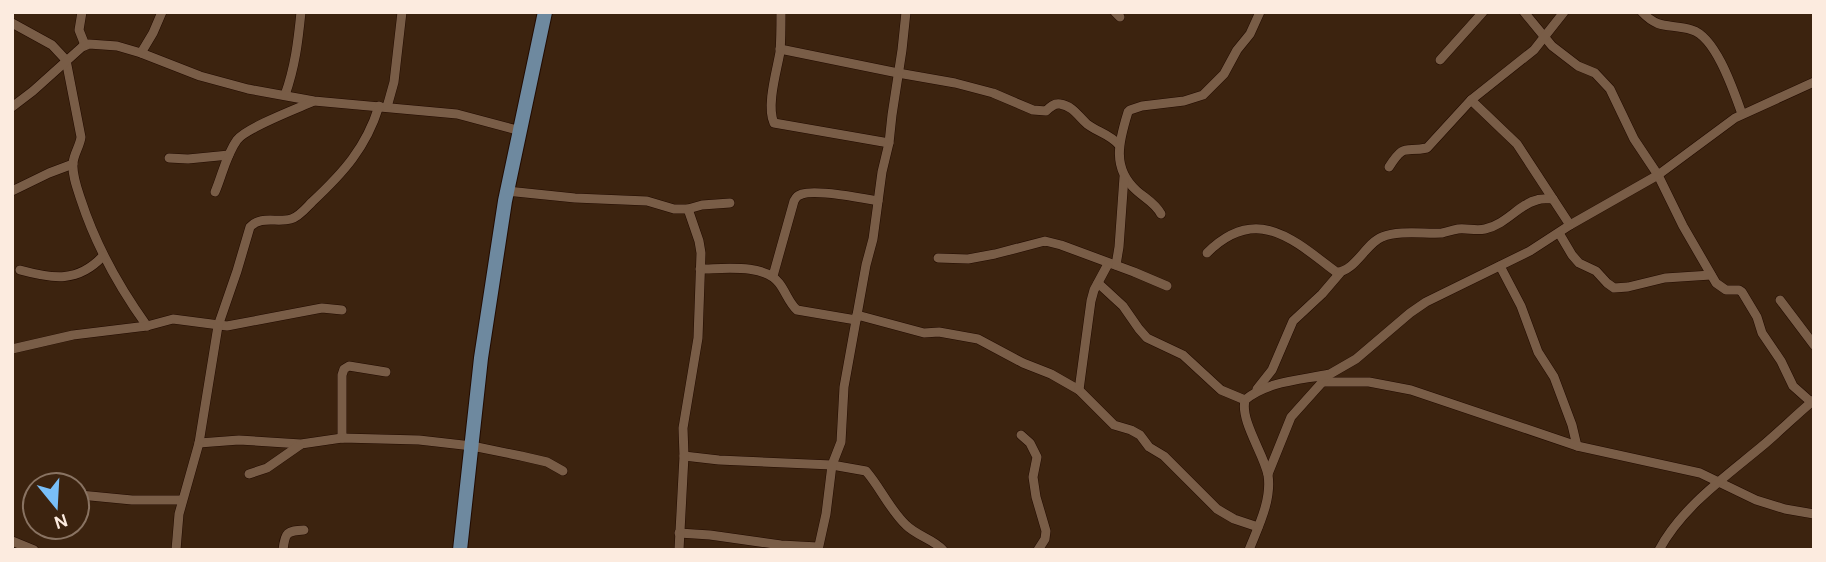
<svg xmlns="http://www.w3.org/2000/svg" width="1826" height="562" viewBox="0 0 1826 562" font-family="Karla,sans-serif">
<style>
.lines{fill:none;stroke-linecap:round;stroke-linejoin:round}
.minor-casing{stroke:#220b00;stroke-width:10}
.primary-casing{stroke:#220b00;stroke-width:16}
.minor{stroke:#795d47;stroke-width:9}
.primary{stroke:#6e899f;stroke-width:14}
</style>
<rect width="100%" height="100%" fill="#3c230f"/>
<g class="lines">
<g class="minor-casing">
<g id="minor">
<polyline points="82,12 79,30 85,45"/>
<path d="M 781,12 C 781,25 781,39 780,52 C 777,70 766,106 774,123 L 889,143"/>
<polyline points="1115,12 1120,17"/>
<polyline points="1524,12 1552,46 1578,66 1595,73 1610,89 1634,139 1658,175 1683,226 1716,283 1726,290 1739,290 1742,292 1757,317 1762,333 1781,361 1793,386 1811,402"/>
<path d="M 1642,12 C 1660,31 1670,23 1692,30 C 1716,37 1734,92 1742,114"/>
<path d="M 12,23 L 52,45 L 66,60 L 81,137 C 80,146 74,153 73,163 C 72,175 77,188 81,200 C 96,246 119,287 147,326"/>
<path d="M 780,49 L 898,73 L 955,83 L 993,93 L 1033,110 L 1046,111 C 1050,107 1054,103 1060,104 C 1073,106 1078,116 1087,124 C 1097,132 1110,134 1119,145"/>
<polyline points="141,53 153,33 162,12"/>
<polyline points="1440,60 1483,12"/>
<path d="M 285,95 C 295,67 298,42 301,12"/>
<polyline points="1471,100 1517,144 1570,225"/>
<polyline points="12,107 33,91 82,47 89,44 117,46 141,53 200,76 248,89 314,101 457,114 521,131"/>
<polyline points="387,107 394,82 402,12"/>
<polyline points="169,158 188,159 229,155"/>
<path d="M 1389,167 C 1405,142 1405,153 1427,148 L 1471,100 L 1534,50 L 1564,12"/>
<polyline points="12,191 49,173 73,164"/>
<polyline points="507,191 575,198 647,201 674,209 688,209 702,205 730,203"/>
<path d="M 215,192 C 222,176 226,155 237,140 C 246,128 296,109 312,102"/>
<path d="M 1161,214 C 1155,203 1146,199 1137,191 C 1111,168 1119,141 1128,112 L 1130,110 L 1142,106 L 1184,101 L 1203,95 L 1224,74 L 1237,50 L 1250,34 L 1260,12"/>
<polyline points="1559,233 1572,255 1579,263 1596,271 1607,283 1614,288 1628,287 1665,278 1711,275"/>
<path d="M 1207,253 C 1256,204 1293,239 1336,272 C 1354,273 1366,243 1382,237 C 1399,230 1424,234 1442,233 C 1447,232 1452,230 1458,229 C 1467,228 1476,231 1485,229 C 1507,224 1519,204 1537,200 C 1542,198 1548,199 1553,199"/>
<polyline points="938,258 968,259 995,254 1045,241 1061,245 1134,272 1167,286"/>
<polyline points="1116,265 1119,247 1124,177"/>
<polyline points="1500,266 1521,306 1538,352 1554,377 1572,425 1577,446"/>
<path d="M 700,269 C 722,269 764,263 779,283 C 786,292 789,303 797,310 L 856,320"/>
<path d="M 20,270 C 53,279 78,283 103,256"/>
<path d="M 773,276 L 794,201 C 797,196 797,196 802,194 C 817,189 862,198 878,201"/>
<polyline points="1098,283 1123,306 1139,329 1147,338 1183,355 1221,390 1245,400"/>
<polyline points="1780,300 1814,345"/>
<polyline points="857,315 924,333 939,332 978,339 1023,363 1051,374 1079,390 1114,425 1131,430 1140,435 1149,447 1164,456 1217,509 1234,519 1258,527"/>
<polyline points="12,349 73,335 147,326 173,319 227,326 322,308 342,310"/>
<polyline points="1323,382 1369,382 1411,390 1577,446 1700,473 1756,500 1785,509 1814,514"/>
<polyline points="1257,389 1272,370 1293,321 1322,294 1340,273"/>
<polyline points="1079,390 1091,301 1094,290 1108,264"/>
<polyline points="1021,435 1030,443 1037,457 1033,477 1036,497 1046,531 1045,539 1038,550"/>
<polyline points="342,438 342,375 344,369 349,366 386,372"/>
<polyline points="199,443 239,440 301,444 342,438 419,440 472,446 521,456 547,462 563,471"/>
<path d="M 684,456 L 719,460 L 832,465 L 866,471 C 880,487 890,510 906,525 C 917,536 933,539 943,550"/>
<polyline points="249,474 267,468 300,445"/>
<polyline points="1268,474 1291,417 1326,378"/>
<polyline points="80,495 132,500 182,500"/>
<polyline points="679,533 710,535 781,545 818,547"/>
<polyline points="12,541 34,550"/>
<path d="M 176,550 L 179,514 L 199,443 L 218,326 L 237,271 L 250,227 C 261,215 277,223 291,219 C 299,217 306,208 312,202 C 343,173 366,148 379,106"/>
<path d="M 283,550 C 285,532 287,531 304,530"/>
<polyline points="679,550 684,456 683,428 698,338 701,253 699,241 688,209"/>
<polyline points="818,550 826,514 832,465 841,442 844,387 866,265 873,239 882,172 889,143 892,115 902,50 906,12"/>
<path d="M 1249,550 C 1258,527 1272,500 1268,475 C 1264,454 1240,421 1245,400 C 1267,381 1302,380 1330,374 L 1356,359 L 1410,313 L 1426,302 L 1530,251 L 1570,225 L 1658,175 L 1735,118 L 1814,82"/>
<path d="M 1659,550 C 1682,507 1725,477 1761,447 C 1779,432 1796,415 1814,400"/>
</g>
</g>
<g class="primary-casing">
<polyline id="primary" points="460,550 481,358 505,201 545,12"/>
</g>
<use href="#minor" class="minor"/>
<use href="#primary" class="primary"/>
</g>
<rect width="1826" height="562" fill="none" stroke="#fcebdf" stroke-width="28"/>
<g transform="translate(56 506) rotate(162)"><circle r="33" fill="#3c230f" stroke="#897362" stroke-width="2"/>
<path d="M0-5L12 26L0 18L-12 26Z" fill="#79bff8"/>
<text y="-10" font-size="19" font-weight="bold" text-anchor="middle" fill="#fcebdf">N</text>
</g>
</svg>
